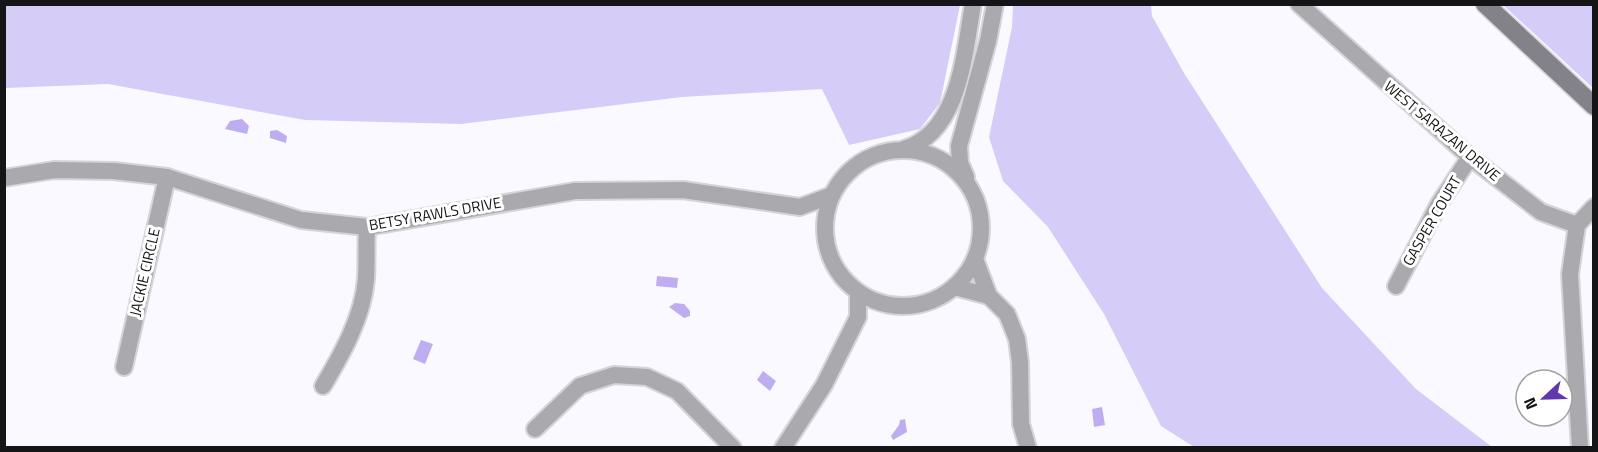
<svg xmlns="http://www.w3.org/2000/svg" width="1598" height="452" viewBox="0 0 1598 452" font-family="'Titillium Web',sans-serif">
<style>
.green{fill:#d6ccf8}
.water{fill:#beaef1}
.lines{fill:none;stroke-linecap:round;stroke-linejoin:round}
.street-casing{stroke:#d5d4da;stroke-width:20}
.secondary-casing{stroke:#d5d4da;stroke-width:21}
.street{stroke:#aaa9ad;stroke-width:16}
.secondary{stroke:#838288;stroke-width:18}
.labels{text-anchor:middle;stroke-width:6;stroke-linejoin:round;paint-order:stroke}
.street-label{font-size:15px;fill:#151417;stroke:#fff}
</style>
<rect width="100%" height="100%" fill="#faf9ff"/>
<g class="green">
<polygon points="4,5 5,4 960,5 940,103 920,129 849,145 822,89 682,97 461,124 305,120 108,84 5,88"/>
<polygon points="1013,5 1151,5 1152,16 1184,73 1322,288 1416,389 1492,447 1194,447 1161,426 1104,314 1048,227 1003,181 989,137 1012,27"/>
<polygon points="1503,5 1593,5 1593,88"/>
</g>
<g class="water">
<polygon points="242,119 249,126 247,134 225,129 230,121"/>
<polygon points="277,130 287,136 286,143 270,138 270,131"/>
<polygon points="657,276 678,278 677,288 656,286"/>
<polygon points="675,303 684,304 690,311 690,316 684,318 669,307"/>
<polygon points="421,340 433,344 425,364 413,359"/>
<polygon points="763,371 776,381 770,391 757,380"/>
<polygon points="1102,407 1105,425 1094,427 1092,409"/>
<polygon points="905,419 907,432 893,440 891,436 899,425 900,420"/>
</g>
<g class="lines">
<g class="street-casing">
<g id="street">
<polyline points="1299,4 1470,157 1541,212 1577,225 1594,207"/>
<path d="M 904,149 C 960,132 964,54 973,4"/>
<circle cx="903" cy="228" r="78"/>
<polyline points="966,177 960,163 959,146 988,41 995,4"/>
<polyline points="4,178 54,170 114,171 167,177 301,220 367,227 575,191 683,190 800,207 832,195"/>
<polyline points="1577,225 1570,274 1580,448"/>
<polyline points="975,259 989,296 1007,314 1017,339 1020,362 1021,424 1028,448"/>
<polyline points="1396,286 1439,204 1470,157"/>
<polyline points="955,287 989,296"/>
<polyline points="124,367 167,177"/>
<path d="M 323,386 C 342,354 363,317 366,279 C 367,261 366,244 367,227"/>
<polyline points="535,429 580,386 614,375 647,377 677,391 733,448"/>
<polyline points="783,448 824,385 858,317 858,292"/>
</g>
</g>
<g class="secondary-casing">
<polyline id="secondary" points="1485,4 1594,106"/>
</g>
<use href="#street" class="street"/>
<use href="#secondary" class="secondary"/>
</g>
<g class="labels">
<g class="street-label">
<text transform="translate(1442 131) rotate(40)" y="5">WEST SARAZAN DRIVE</text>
<text transform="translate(435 214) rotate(-10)" y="5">BETSY RAWLS DRIVE</text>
<text transform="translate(1432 221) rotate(-60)" y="5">GASPER COURT</text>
<text transform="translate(145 272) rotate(-77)" y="5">JACKIE CIRCLE</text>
</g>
</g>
<rect width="1598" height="452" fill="none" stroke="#151417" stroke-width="12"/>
<g transform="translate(1544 398) rotate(248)"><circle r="28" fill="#ffffff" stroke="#a1a1a2" stroke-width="1.5"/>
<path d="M0-4.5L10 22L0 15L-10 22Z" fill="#6236ad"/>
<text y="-9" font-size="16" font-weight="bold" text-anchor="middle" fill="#151417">N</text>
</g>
</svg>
